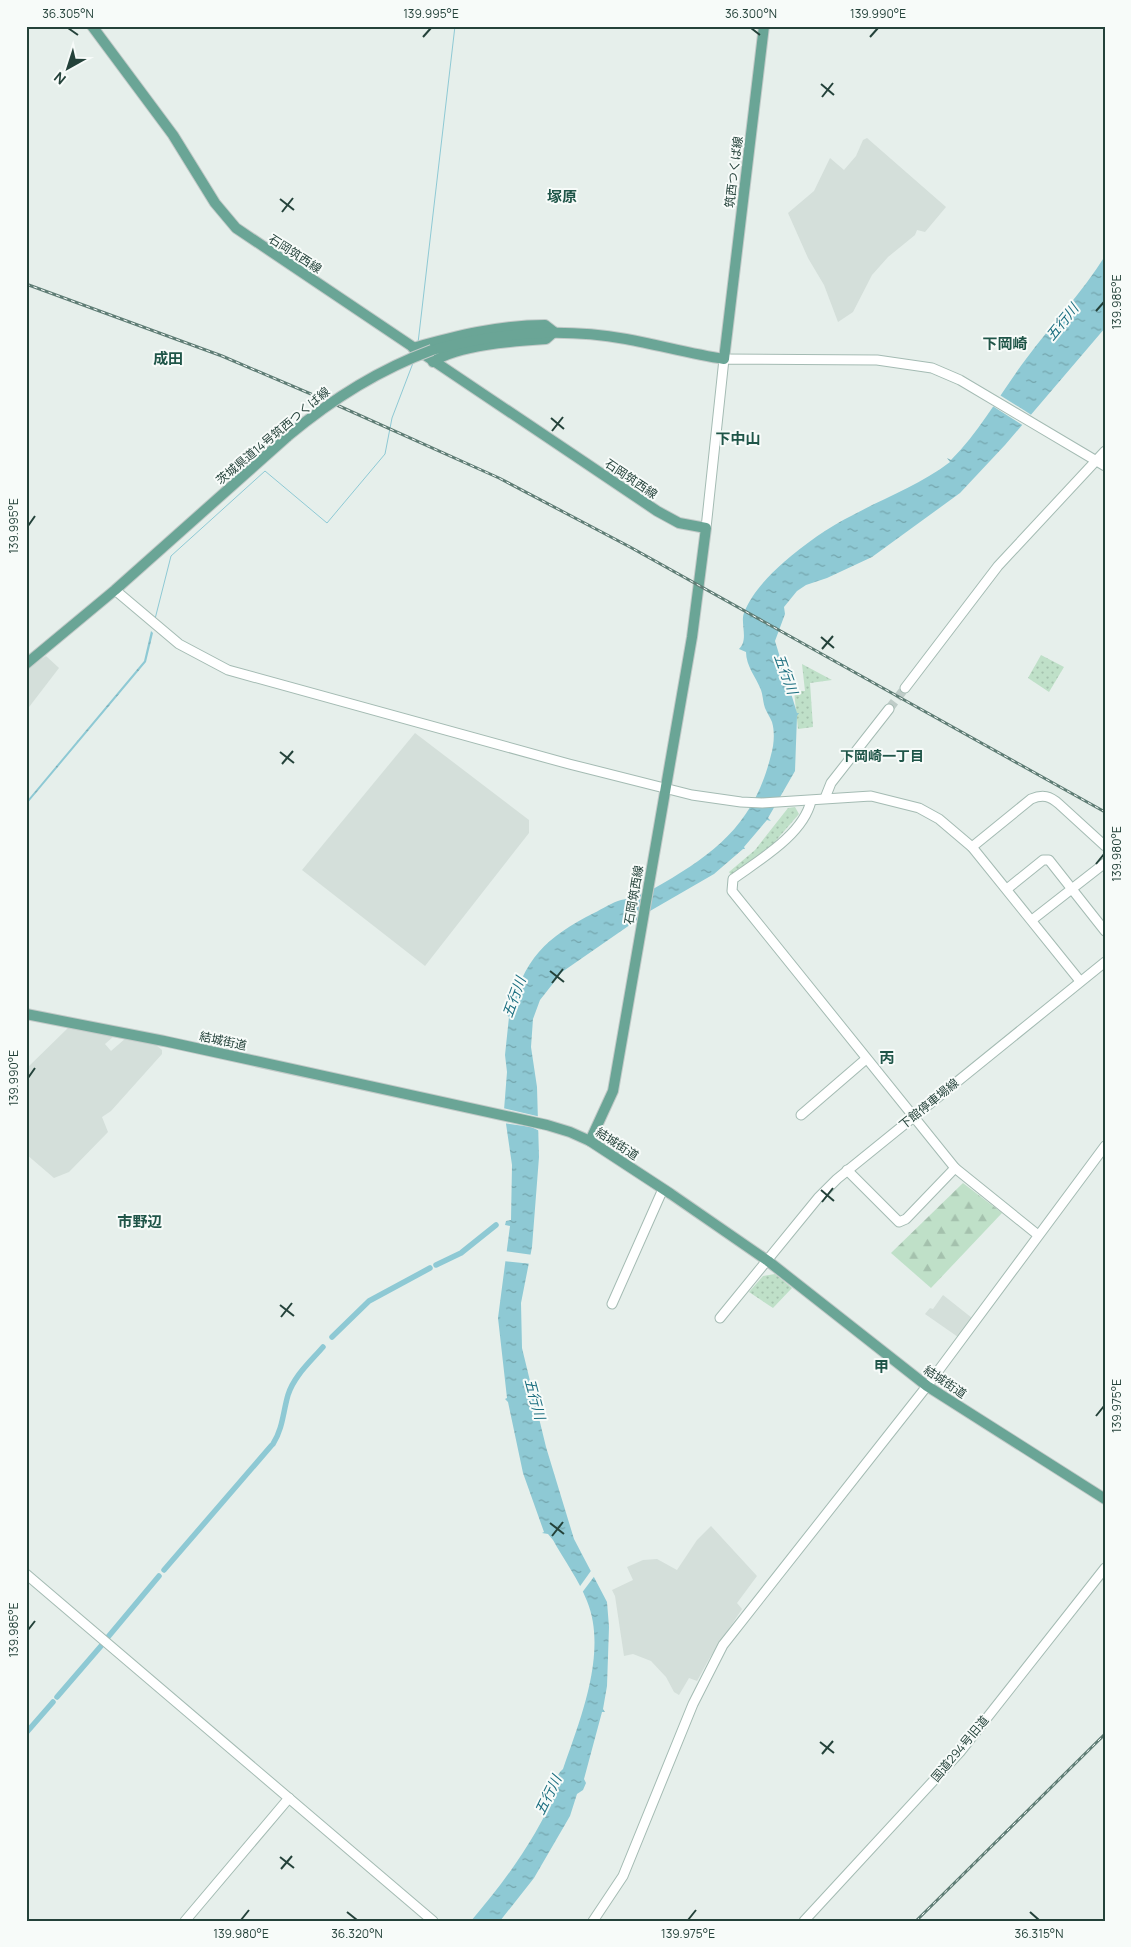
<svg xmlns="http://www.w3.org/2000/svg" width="1131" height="1947" viewBox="0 0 1131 1947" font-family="Manrope,'Noto Sans JP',sans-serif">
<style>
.built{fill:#d4dfda}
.forest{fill:url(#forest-firs)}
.park{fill:url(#park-dots)}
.water{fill:url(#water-ripples)}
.pier{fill:#e6efeb}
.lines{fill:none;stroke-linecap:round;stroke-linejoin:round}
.stream{stroke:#8ec9d4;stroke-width:1}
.canal{stroke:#8ec9d4;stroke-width:5.5}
.secondary-tunnel{stroke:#bfccc8;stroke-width:9;stroke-dasharray:9 4.5;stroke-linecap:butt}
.secondary-casing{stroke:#a4bbb3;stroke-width:11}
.primary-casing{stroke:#c2cac8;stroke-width:12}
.secondary{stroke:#fff;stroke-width:9}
.primary{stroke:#6aa596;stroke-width:10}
.rail-casing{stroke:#5f7d75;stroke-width:3}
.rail{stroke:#f7fbf9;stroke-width:1;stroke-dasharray:4;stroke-linecap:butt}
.primary-bridge-casing{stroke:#c2cac8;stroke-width:12;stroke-linecap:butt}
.primary-bridge{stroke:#6aa596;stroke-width:10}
.ticks{fill:none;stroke:#24423a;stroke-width:2}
.labels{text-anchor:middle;stroke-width:4;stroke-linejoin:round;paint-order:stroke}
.street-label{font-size:12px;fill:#24423a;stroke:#f7fbf9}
.water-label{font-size:14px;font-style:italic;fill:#1c6f80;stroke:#f7fbf9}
.neighbourhood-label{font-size:14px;font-weight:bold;fill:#1f5548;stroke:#f7fbf9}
.quarter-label{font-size:15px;font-weight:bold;fill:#1f5548;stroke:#f7fbf9}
.neatline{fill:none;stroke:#24423a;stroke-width:2}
.ticks-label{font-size:12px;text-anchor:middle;fill:#24423a}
</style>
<defs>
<pattern id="forest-firs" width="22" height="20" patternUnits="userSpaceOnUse" patternTransform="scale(1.25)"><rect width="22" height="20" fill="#bfe0c8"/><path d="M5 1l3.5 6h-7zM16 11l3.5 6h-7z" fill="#a4c1ad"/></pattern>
<pattern id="park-dots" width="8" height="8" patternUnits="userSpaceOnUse" patternTransform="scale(1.25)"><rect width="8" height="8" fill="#bfe0c8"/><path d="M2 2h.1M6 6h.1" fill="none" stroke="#a4c1ad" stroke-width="1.8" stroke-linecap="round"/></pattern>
<pattern id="water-ripples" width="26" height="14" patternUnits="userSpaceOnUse" patternTransform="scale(1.25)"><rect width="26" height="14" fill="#8ec9d4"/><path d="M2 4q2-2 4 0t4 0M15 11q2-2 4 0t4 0" fill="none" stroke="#74a5ad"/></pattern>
</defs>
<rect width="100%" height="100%" fill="#e6efeb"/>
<g class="built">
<polygon points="867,138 946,207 925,232 917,230 915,235 888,257 872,275 853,312 838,322 824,285 808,258 788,213 814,191 830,158 844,170 856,156 863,140"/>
<polygon points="46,656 59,668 26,711 26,669"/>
<polygon points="415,733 529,820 529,833 425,966 302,870"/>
<polygon points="69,1027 114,1036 105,1044 111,1051 126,1038 156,1045 162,1050 162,1054 111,1111 102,1117 108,1132 69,1172 54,1178 26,1154 26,1069"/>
<polygon points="943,1295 972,1318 958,1337 925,1314 930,1308 933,1309"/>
<polygon points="711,1526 757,1576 737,1603 742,1609 709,1659 697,1681 689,1678 679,1695 674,1692 666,1677 651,1661 633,1654 624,1656 615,1596 612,1590 633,1580 627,1567 643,1560 657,1559 677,1570 697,1540"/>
</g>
<polygon class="forest" points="963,1183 1002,1213 931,1288 891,1253"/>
<g class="park">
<polygon points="1041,655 1064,667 1049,692 1028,678"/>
<polygon points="802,664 832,680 810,683 813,727 798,729 794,691 805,691"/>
<polygon points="795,807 799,814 772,845 731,875 729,872 755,850 788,808"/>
<polygon points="775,1274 792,1288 773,1308 749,1292 763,1276"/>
</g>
<g class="water">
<path d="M 1105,256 L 1105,328 L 1005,445 L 960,493 L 872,557 L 827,578 L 806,585 L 797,591 L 784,607 L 785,614 L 775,641 L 797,713 L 799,713 L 797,716 L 795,771 L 768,818 L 771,821 L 767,820 L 744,847 L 745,849 L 743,849 L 714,874 L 650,911 L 562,972 L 540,1000 L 533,1019 L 531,1047 L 537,1087 L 539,1157 L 532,1247 L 521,1303 L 522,1348 L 546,1447 L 574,1539 L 607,1602 L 609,1627 L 607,1686 L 603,1709 L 605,1712 L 602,1712 L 584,1779 L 586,1783 L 583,1790 L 577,1794 L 570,1816 L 534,1878 L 500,1921 L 471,1921 C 507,1879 536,1838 558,1788 C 556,1779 557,1774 563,1769 C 580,1720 608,1652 587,1601 C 579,1580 564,1560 553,1540 L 548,1534 L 542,1533 L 544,1532 L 523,1473 L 508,1402 L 505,1399 L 507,1398 L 498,1318 L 510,1226 L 505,1225 L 506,1221 L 511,1220 L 512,1165 L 504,1110 L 507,1072 L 505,1055 L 509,1017 L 507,1015 L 508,1013 L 512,1013 C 521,960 548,936 594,913 C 602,909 613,902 621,900 C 631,898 644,894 653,889 C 713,855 754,825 771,755 C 774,745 775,732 772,722 C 770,717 767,713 765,708 C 763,702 763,696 761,690 C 756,677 746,666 746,652 L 739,649 C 749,640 740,623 744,613 C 751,594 769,575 784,562 C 805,544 828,527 853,515 C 886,497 920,485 950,462 L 947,458 L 951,460 C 981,430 1001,392 1026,359 C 1052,324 1082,293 1105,256 Z"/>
<polygon points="151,631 153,633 146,662 26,805 26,802 144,661"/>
</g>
<g class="pier">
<polygon points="998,394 1019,407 1033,416 1024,426 991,405"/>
<polygon points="503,1108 541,1117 542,1132 531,1127 503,1123"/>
<polygon points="504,1251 533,1255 532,1264 503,1261"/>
<polygon points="593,1568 596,1574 581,1594 578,1589"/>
</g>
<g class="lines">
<g class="stream">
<polyline points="418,343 455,26"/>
<polyline points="155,619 171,556 265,471 327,523 385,454 392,418 413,363"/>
</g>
<g class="canal">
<polyline points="436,1265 461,1253 496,1225"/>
<polyline points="332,1337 369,1301 430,1268"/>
<path d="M 273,1444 C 283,1428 283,1412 288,1395 C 294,1376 310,1362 323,1347"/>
<polyline points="164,1570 271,1446"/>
<polyline points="108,1637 159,1576"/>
<polyline points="57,1697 101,1646"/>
<polyline points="26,1733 53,1702"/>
</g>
<polyline class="secondary-tunnel" points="889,709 905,688"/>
<g class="secondary-casing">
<g id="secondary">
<polyline points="706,528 724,359 877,360 932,368 960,380 1105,466"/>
<polyline points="115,590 179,644 228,670 569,764 692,795 741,802 762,803 871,796 919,808 939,819 972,847 1080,981"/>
<polyline points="905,688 998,566 1105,451"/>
<polyline points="825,798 831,783 889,709"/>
<path d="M 811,801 C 803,835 759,860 733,879 L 732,891 L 955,1168 L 1038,1235"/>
<path d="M 972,847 L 1031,799 C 1043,794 1050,796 1059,804 L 1105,846"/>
<polyline points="1007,889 1043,860 1049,860 1105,931"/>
<polyline points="1032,920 1105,863"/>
<polyline points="801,1115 866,1059"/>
<polyline points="847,1170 899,1222 906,1219 955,1168"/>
<polyline points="612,1304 663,1189"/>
<polyline points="720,1318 818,1198 837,1179 1105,962"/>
<polyline points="26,1574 433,1921"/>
<polyline points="185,1921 289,1798"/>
<polyline points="593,1921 623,1876 693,1704 723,1645 927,1386 1105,1146"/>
<polyline points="804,1921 960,1752 1105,1568"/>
</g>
</g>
<g class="primary-casing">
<g id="primary">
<polyline points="92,26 173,135 215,203 236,228 657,511 679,523 706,528 692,637 613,1091 590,1141"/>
<path d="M 413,348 C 456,336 499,325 545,325 L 554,332 L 546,339 C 516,341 457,345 433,362"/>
<path d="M 432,350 C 498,333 559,327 626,339 C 659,345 691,354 724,359 L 764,26"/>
<polyline points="26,664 115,590 288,436"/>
<polyline points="26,1014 164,1041 547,1125 570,1132 590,1141 671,1194 768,1261 927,1386 1105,1499"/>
</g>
</g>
<use href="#secondary" class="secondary"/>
<use href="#primary" class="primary"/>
<g class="rail-casing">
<g id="rail">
<polyline points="26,284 222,356 339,406 499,478 630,547 1105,812"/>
<polyline points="916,1921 1105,1734"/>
</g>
</g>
<use href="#rail" class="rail"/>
<g class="primary-bridge-casing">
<path id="primary-bridge" d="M 288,436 C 332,399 378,370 432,350"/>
</g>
<use href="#primary-bridge" class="primary-bridge"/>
</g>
<path class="ticks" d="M 68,28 L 78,35M 751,28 L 760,35M 423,37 L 431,28M 870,37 L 878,28M 821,84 L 834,95M 822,97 L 833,83M 280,199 L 294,210M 282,212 L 293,198M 1096,311 L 1104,302M 551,418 L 564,429M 552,431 L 563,417M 28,526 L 35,516M 821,637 L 834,648M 822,649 L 833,636M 280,752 L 294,763M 282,764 L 293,751M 1096,864 L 1104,854M 550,971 L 564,982M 552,983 L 563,969M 28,1078 L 35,1068M 821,1190 L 834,1201M 822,1202 L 833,1188M 280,1305 L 294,1316M 281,1317 L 292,1303M 1096,1416 L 1104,1406M 550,1523 L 564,1534M 552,1536 L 563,1522M 28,1630 L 35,1621M 820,1742 L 834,1753M 822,1754 L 833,1741M 280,1857 L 294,1868M 281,1869 L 292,1856M 347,1912 L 357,1920M 1030,1912 L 1039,1920M 241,1920 L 249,1910M 688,1920 L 696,1910"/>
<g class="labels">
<g class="street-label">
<text transform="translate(734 172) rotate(-83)" y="4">筑西つくば線</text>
<text transform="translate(295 254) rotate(33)" y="4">石岡筑西線</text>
<text transform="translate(273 436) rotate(-40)" y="4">茨城県道14号筑西つくば線</text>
<text transform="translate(631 479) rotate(34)" y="4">石岡筑西線</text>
<text transform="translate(634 895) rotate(-80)" y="4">石岡筑西線</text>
<text transform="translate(223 1041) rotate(12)" y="4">結城街道</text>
<text transform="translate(929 1104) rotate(-39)" y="4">下館停車場線</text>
<text transform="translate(617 1144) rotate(33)" y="4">結城街道</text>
<text transform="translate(945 1382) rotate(34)" y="4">結城街道</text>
<text transform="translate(960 1749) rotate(-50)" y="4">国道294号旧道</text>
</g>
<g class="water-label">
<text transform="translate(1062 322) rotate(-51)" y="5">五行川</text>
<text transform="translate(786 674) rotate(70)" y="5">五行川</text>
<text transform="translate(514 997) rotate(-70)" y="5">五行川</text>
<text transform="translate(535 1399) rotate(75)" y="5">五行川</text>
<text transform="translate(548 1795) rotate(-64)" y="5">五行川</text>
</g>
<g class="neighbourhood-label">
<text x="882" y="761">下岡崎一丁目</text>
</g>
<g class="quarter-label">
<text x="562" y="202">塚原</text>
<text x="1005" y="349">下岡崎</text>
<text x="168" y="364">成田</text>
<text x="738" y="444">下中山</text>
<text x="887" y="1063">丙</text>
<text x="140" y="1227">市野辺</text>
<text x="881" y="1372">甲</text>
</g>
</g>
<rect width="1131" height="1947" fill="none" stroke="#f7fbf9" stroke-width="55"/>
<g transform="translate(68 68) rotate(219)" stroke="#f7fbf9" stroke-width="4" paint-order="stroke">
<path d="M0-4L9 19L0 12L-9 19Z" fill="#24423a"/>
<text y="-8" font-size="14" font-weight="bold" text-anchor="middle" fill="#24423a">N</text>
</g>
<rect x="28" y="28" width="1076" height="1892" class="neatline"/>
<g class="ticks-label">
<text x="68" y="18">36.305°N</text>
<text x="431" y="18">139.995°E</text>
<text x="751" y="18">36.300°N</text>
<text x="878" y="18">139.990°E</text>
<text transform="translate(1117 302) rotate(-90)" y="4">139.985°E</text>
<text transform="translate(14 526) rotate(-90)" y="4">139.995°E</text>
<text transform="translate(1117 854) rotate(-90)" y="4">139.980°E</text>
<text transform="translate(14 1078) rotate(-90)" y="4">139.990°E</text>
<text transform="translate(1117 1406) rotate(-90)" y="4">139.975°E</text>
<text transform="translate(14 1630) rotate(-90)" y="4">139.985°E</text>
<text x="241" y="1938">139.980°E</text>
<text x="357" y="1938">36.320°N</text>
<text x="688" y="1938">139.975°E</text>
<text x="1039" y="1938">36.315°N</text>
</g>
</svg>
